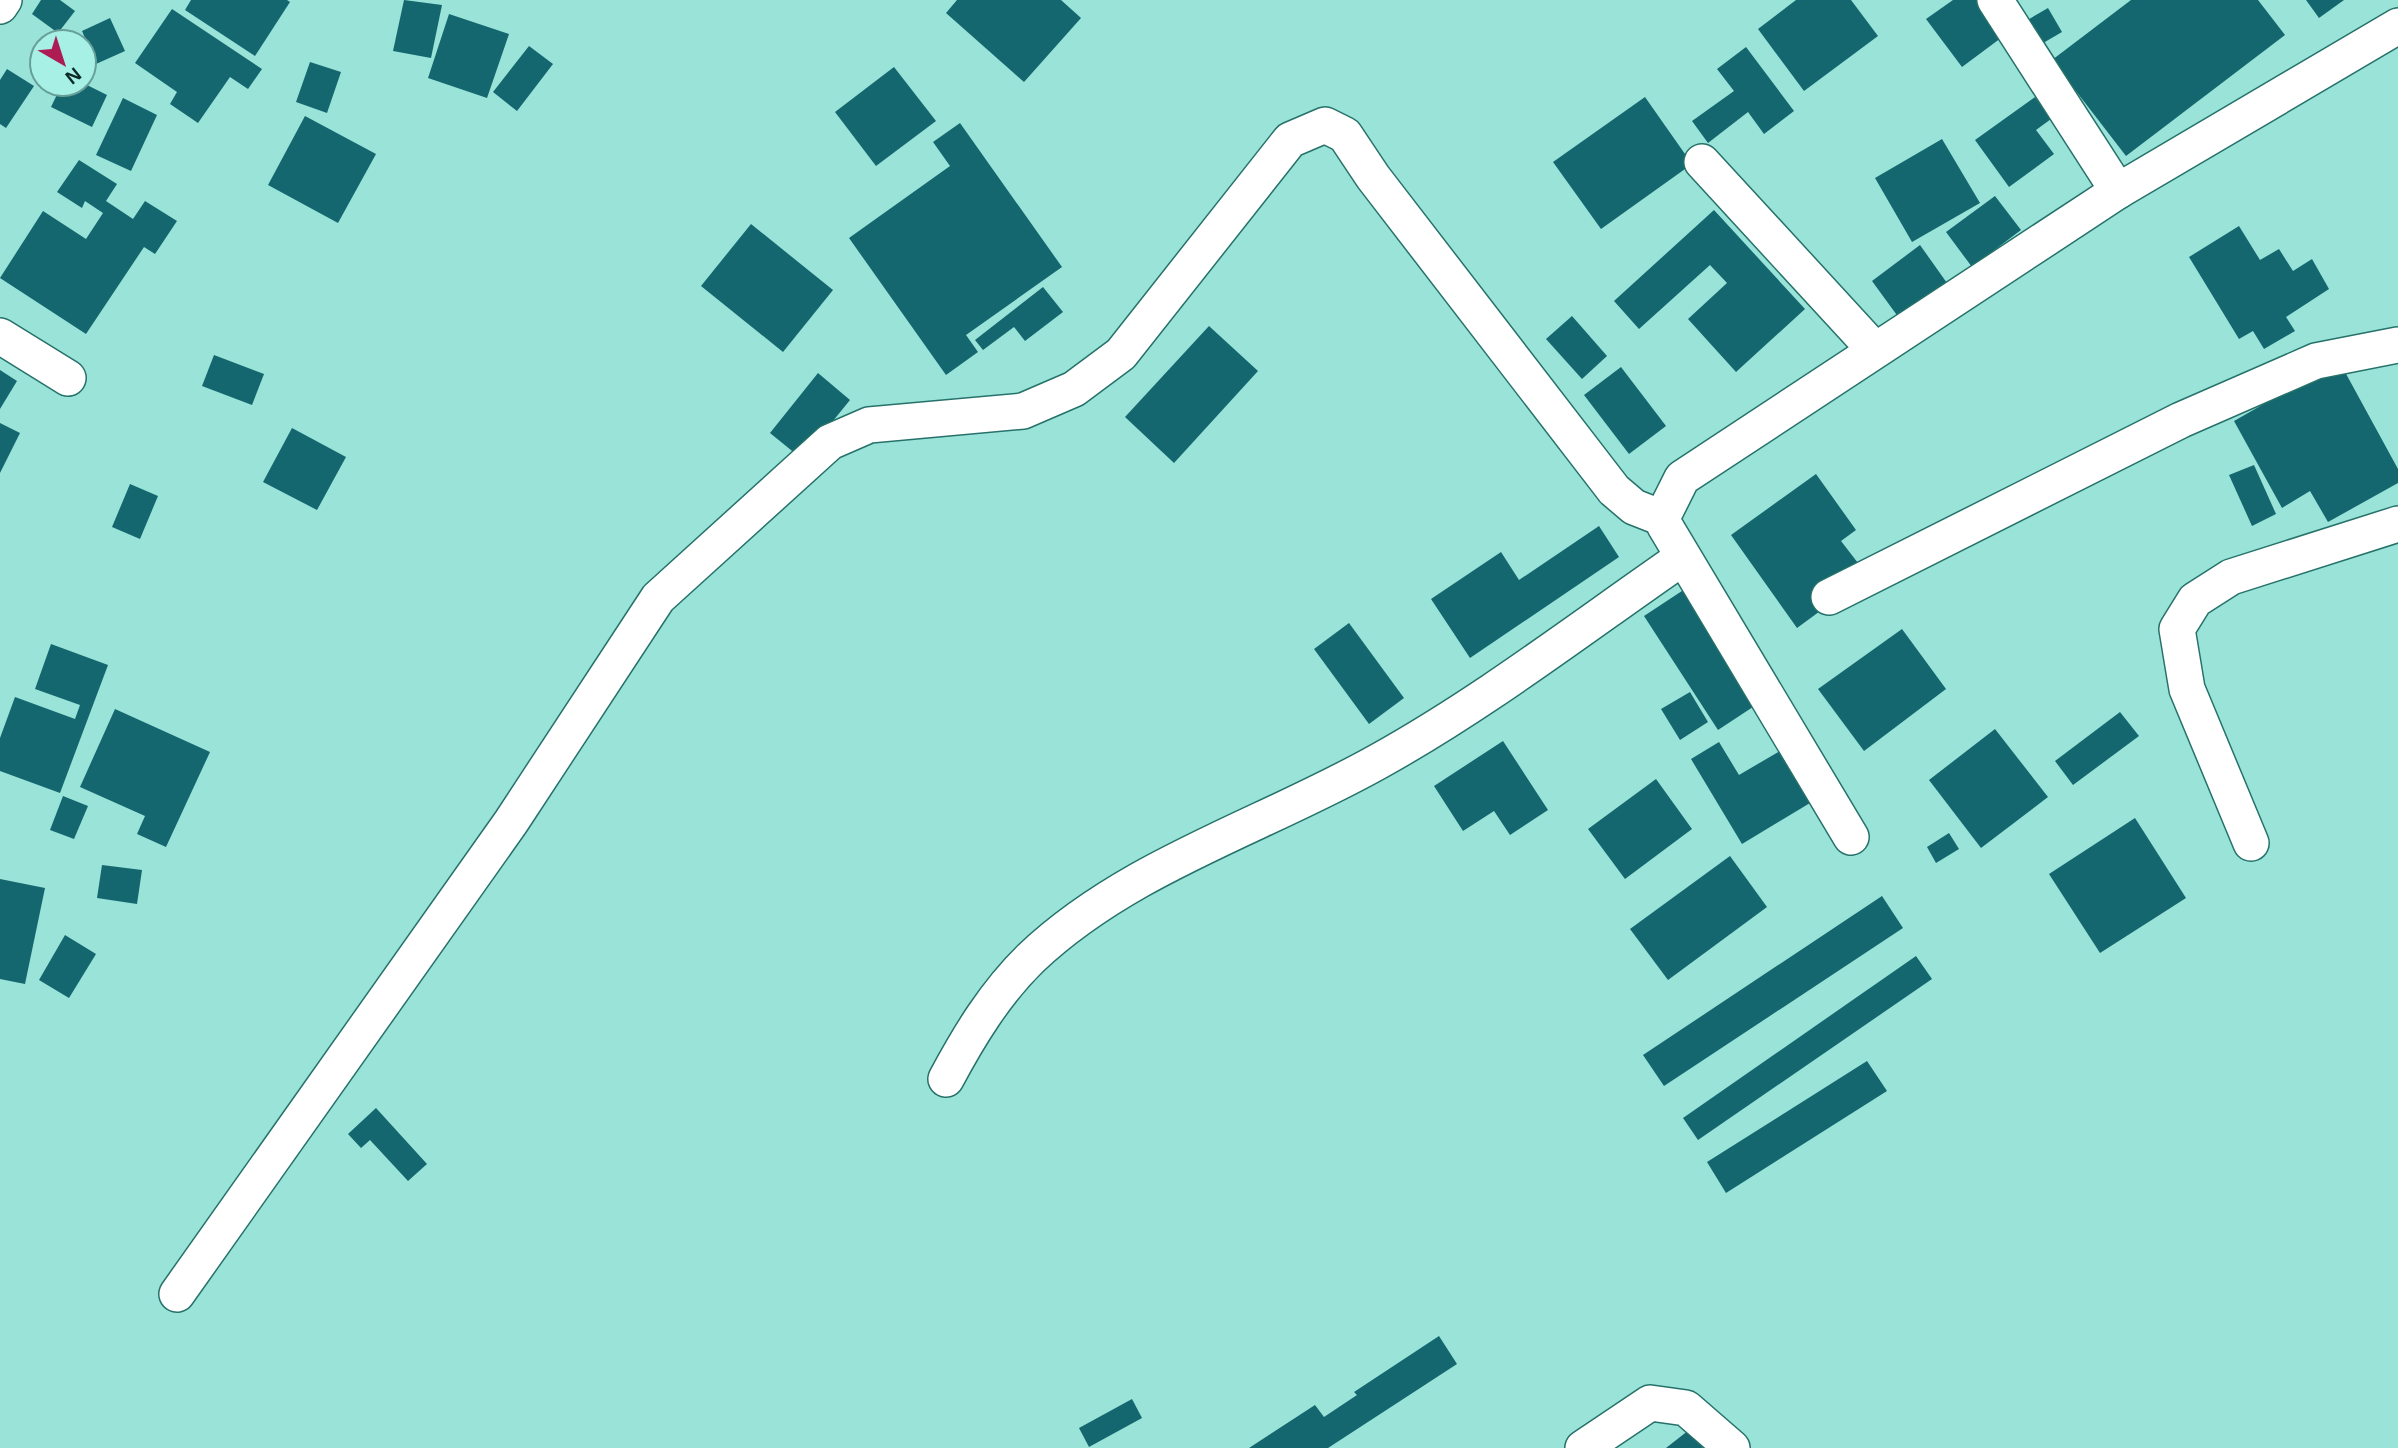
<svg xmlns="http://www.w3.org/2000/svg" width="2398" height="1448" viewBox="0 0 2398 1448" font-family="Helvetica,sans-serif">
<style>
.building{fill:#14676f}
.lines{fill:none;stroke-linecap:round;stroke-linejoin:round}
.minor-casing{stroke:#26726a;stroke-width:38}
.minor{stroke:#fff;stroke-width:35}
</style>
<rect width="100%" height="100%" fill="#99e3d9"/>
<g class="building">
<polygon points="41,0 60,0 75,11 58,33 32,14"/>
<polygon points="191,0 287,0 290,2 255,56 185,10"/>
<polygon points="404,0 442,5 431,58 393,51"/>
<polygon points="957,0 1061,0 1081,18 1024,82 946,13"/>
<polygon points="1796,0 1851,0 1878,36 1804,91 1758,29"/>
<polygon points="1953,0 1985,0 2009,32 1962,67 1926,19"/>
<polygon points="2131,0 2258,0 2285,35 2126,156 2052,60"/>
<polygon points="2306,0 2344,0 2319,18"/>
<polygon points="2048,8 2062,32 2038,46 2024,22"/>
<polygon points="172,9 262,69 248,89 230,77 198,123 170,104 177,92 135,63"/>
<polygon points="449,14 509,34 487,98 428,78"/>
<polygon points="110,18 125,51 96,64 82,31"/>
<polygon points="529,46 553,64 517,111 493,92"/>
<polygon points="1746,47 1794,111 1764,134 1748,112 1708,143 1692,121 1734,91 1717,69"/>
<polygon points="310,62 341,72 327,113 296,102"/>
<polygon points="894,67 936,121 876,166 835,112"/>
<polygon points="7,69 34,86 6,128 0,124 0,80"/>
<polygon points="62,84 85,84 107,95 92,127 51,107"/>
<polygon points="1645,97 1692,164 1601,229 1553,162"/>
<polygon points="2035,97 2051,119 2036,130 2054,154 2009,187 1975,140"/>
<polygon points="123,98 157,115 131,171 96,155"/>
<polygon points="305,116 376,154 338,223 268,185"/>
<polygon points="960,123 1062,267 966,335 978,352 946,375 849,238 950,166 933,142"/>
<polygon points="1942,139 1980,203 1912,242 1875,178"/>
<polygon points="79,160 117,184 106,201 133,219 145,201 177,221 155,254 144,247 86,334 0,278 43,211 86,239 103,213 85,201 82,208 57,192"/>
<polygon points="1995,196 2021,230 1972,267 1946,232"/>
<polygon points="1714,210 1805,309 1736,372 1688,319 1727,283 1710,265 1639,329 1614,301"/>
<polygon points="751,224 833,290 783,352 701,286"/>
<polygon points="2239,226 2260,260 2279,249 2293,271 2312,259 2329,289 2286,317 2295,331 2264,349 2253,331 2239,339 2189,257"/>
<polygon points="1920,245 1947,283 1899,318 1872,281"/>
<polygon points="1043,287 1063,312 1025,341 1014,327 983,350 975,340"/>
<polygon points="1572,316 1607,356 1582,379 1546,339"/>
<polygon points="1209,326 1258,371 1174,463 1125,417"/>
<polygon points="214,355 264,374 252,405 202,386"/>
<polygon points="2339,361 2398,469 2398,483 2328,522 2310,491 2282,508 2234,421"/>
<polygon points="1621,367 1666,426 1629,454 1584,395"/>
<polygon points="0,370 17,381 0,409"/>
<polygon points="818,373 850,400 802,459 770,433"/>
<polygon points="0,423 20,433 0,473"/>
<polygon points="292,428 346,457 317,510 263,482"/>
<polygon points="2254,465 2276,514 2252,526 2229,475"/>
<polygon points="1816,474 1856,530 1841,541 1858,563 1816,592 1827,606 1797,628 1731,535"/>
<polygon points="130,484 158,496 140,539 112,527"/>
<polygon points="1599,526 1619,557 1470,658 1431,599 1501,552 1519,580"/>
<polygon points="1688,587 1762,701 1718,730 1644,616"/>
<polygon points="1349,623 1404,698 1369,724 1314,649"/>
<polygon points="1902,629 1946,689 1864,751 1818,689"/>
<polygon points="51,644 108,665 60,793 0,771 0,738 15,697 75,719 80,705 35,689"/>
<polygon points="1690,692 1708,722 1680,740 1661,709"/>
<polygon points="115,709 210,752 166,847 137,834 145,816 80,787"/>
<polygon points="2120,712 2139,736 2073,785 2055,761"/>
<polygon points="1995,729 2048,797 1981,848 1929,780"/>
<polygon points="1503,741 1548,810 1510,835 1494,811 1463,831 1434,786"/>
<polygon points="1719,742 1739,775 1785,748 1815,800 1742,844 1691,759"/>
<polygon points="1656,779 1692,829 1625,879 1588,829"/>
<polygon points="63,796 88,806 74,839 50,830"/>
<polygon points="2135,818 2186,898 2100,953 2049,874"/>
<polygon points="1949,833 1959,849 1936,863 1927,847"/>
<polygon points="1730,856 1767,907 1668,980 1630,929"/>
<polygon points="102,865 142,870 137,904 97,898"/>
<polygon points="0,879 45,888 25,984 0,979"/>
<polygon points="1882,896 1903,928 1664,1086 1643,1055"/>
<polygon points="65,935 96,954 69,998 39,980"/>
<polygon points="1916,956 1932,979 1698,1140 1683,1118"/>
<polygon points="1867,1061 1887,1091 1726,1193 1707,1162"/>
<polygon points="376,1108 427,1164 408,1181 370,1140 361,1148 348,1134"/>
<polygon points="1439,1336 1457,1364 1328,1448 1249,1448 1315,1405 1324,1417 1357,1395 1354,1392"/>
<polygon points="1132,1399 1142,1418 1089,1447 1079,1428"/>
<polygon points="1689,1430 1703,1448 1666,1448"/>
</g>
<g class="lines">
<g class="minor-casing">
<g id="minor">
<polyline points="1995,0 2118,191"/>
<polyline points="0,6 4,0"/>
<polyline points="1702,162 1874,349"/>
<polyline points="0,336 68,378"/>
<polyline points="1829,597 2181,420 2316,361 2398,345"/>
<polyline points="1851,837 1665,526 1662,518 1682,478 2118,191 2398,26"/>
<polyline points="2251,843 2187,689 2177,629 2195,600 2231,577 2398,524"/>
<path d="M 946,1079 C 969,1036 995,993 1031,958 C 1128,866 1264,826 1379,761 C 1485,702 1582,627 1682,558"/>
<polyline points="177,1294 511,822 658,598 830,442 869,425 1023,411 1074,389 1121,354 1290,140 1325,125 1345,135 1373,177 1614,490 1634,507 1662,518"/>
<polyline points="1583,1448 1650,1403 1686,1408 1732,1448"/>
</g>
</g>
<use href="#minor" class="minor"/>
</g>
<g transform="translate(63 63) rotate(141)"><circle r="33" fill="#a6f0e6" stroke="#68a099" stroke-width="2"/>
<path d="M0-5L12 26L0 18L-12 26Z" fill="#ad1d53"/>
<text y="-10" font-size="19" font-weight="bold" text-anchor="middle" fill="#0a2926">N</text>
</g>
</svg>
